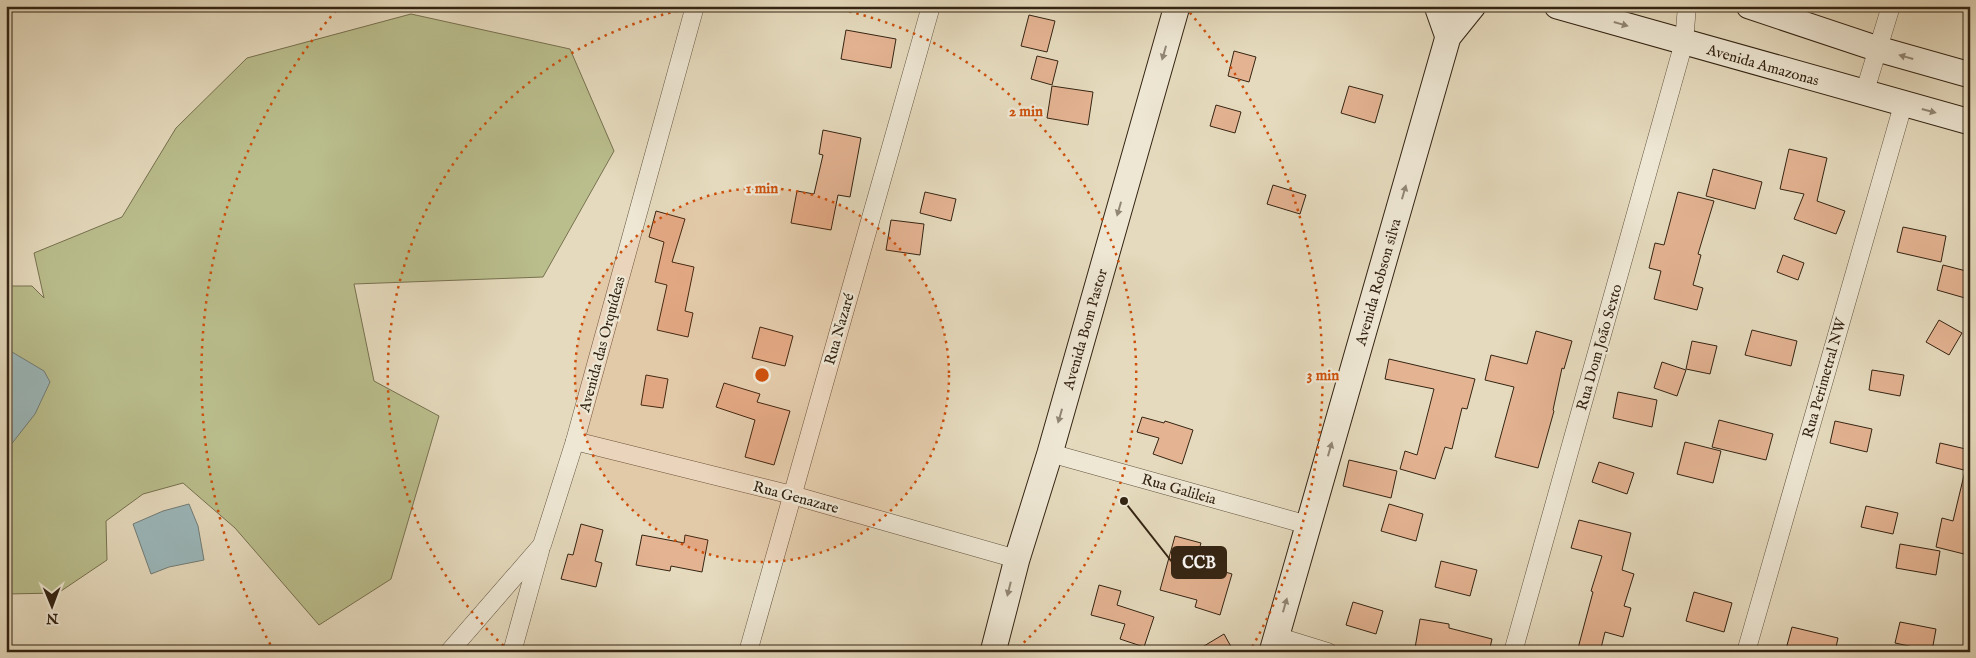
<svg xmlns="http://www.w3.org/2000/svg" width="1976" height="658" viewBox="0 0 1976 658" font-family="'IM FELL English',serif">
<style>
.green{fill:#babe8d;stroke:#777150}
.water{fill:#9bb8bb;stroke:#727d78}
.building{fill:#e4b392;stroke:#342413}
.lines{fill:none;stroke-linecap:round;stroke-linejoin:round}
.street-casing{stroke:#60523e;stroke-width:19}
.secondary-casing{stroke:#342413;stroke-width:27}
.street{stroke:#eee7d4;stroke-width:18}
.secondary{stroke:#eee7d4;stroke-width:25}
.oneway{fill:#918674}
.ring{fill:none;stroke:#cd510d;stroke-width:2.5;stroke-dasharray:2.5 5}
.labels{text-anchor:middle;stroke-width:4.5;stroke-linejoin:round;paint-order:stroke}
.street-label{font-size:15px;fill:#342413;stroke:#eee7d4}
.centre{fill:#cd510d;stroke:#eee7d4;stroke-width:2.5}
.ring-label{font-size:15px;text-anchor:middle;font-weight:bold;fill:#cd510d;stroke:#eee7d4;stroke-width:4.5;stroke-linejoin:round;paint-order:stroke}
.leader{fill:none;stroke:#342413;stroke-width:2}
.callout-dot{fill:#342413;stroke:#eee7d4;stroke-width:2}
.callout{fill:#342413;stroke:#342413;stroke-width:2}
.callout-label{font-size:16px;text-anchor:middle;font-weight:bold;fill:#fff}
</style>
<rect width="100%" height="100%" fill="#e5dabd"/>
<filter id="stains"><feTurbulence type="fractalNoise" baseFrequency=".004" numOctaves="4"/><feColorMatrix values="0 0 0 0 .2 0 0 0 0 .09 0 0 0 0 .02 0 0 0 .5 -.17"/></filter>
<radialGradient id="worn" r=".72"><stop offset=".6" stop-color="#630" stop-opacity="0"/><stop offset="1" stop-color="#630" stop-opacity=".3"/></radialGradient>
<polygon class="green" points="411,14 570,49 614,151 543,277 354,284 374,381 439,416 391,579 319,625 235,528 183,483 143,494 106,521 107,560 58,593 6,594 6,299 11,286 32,286 44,298 34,253 122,217 176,128 247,58"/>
<g class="water">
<polygon points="7,349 44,371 50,382 35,414 6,451"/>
<polygon points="189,504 198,526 204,560 169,567 151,574 133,524 163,511"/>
</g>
<g class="building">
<polygon points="1029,15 1055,21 1047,52 1021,46"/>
<polygon points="846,30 896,39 891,68 841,59"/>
<polygon points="1234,51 1256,57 1249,82 1228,76"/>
<polygon points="1037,56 1058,61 1052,85 1031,79"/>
<polygon points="1052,86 1093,92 1088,125 1047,118"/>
<polygon points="1349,86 1383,95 1375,123 1341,113"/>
<polygon points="1216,105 1241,112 1235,133 1210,126"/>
<polygon points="823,130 861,138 850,197 838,195 831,230 791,223 797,191 814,194 823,155 819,154"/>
<polygon points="1789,149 1827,158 1817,201 1845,211 1836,234 1794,219 1804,194 1780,189"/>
<polygon points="1713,169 1762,182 1755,209 1706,196"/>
<polygon points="1273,185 1306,195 1300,214 1267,204"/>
<polygon points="925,192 956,199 951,221 920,213"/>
<polygon points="1678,192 1714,201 1698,254 1701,255 1693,285 1703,288 1697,310 1654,299 1661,271 1649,268 1655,243 1664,245"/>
<polygon points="656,211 685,219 672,262 694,267 685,311 693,313 688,337 657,330 667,285 655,282 664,242 649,237"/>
<polygon points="891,220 924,224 920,255 886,250"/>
<polygon points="1903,227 1946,236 1941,262 1897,252"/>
<polygon points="1783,255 1804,263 1798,280 1777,272"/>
<polygon points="1943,265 1970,272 1965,298 1937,290"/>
<polygon points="1939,320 1962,333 1949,355 1926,342"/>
<polygon points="760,327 793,336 785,366 752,358"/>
<polygon points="1752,330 1797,341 1791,366 1745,355"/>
<polygon points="1536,331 1572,341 1564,369 1562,368 1553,410 1554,411 1538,468 1495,457 1514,387 1485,380 1491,355 1527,364"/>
<polygon points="1692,341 1717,346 1710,374 1686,369"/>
<polygon points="1389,359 1475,379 1467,409 1462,408 1452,449 1445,447 1435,479 1400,469 1405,451 1417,455 1434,389 1385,379"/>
<polygon points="1662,362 1686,370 1677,396 1654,388"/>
<polygon points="1872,370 1904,375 1900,396 1869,390"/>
<polygon points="646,375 668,379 663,408 641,405"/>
<polygon points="724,383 760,394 757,402 790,411 774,465 745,457 755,420 716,407"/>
<polygon points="1618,392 1657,400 1652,427 1613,418"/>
<polygon points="1142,417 1164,423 1165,421 1193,430 1182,464 1153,454 1159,438 1137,432"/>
<polygon points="1719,420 1773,434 1766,460 1712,447"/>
<polygon points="1835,421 1872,429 1867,452 1830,443"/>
<polygon points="1685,442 1721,451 1713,483 1677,474"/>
<polygon points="1940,443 1970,450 1968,471 1936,463"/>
<polygon points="1349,460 1397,471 1391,498 1343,486"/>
<polygon points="1599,462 1634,473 1627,494 1592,482"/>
<polygon points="1965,471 1970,472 1970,529 1964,554 1936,547 1942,518 1953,521"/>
<polygon points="1389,504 1423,514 1416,541 1381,531"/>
<polygon points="1866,506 1898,513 1893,534 1861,527"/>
<polygon points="1579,520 1631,533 1622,570 1634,574 1624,606 1631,608 1623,637 1605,632 1600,652 1577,652 1593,592 1591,591 1602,556 1571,548"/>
<polygon points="581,524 603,530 595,561 602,563 596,587 561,579 568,554 573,555"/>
<polygon points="642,535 684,543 685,535 708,540 702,572 671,566 670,571 636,565"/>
<polygon points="1175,536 1201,543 1195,563 1232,574 1220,615 1195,607 1197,600 1160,590"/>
<polygon points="1900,544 1940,551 1936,575 1896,568"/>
<polygon points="1441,561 1477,570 1470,596 1435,587"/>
<polygon points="1099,585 1121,591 1117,605 1154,617 1144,647 1120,639 1125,624 1091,615"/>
<polygon points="1694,592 1732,603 1724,632 1686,621"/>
<polygon points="1353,602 1383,611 1376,634 1346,625"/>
<polygon points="1420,619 1449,624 1449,628 1492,639 1489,652 1437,652 1415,648"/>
<polygon points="1900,622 1936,629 1932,651 1895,643"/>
<polygon points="1792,627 1838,638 1835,652 1799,652 1786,649"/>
<polygon points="1224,634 1234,652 1194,652"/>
</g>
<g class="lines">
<g class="street-casing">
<g id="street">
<polyline points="1864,94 1891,6"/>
<polyline points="575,441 792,495 1017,559"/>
<polyline points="1050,453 1308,525"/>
<polyline points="1276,636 1328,652"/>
<polyline points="449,652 542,545 575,441 695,6"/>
<polyline points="512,652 540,551"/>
<polyline points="748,652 931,6"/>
<polyline points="1513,652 1684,42 1687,6"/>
<polyline points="1746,652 1903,105"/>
</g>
</g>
<g class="secondary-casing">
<g id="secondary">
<polyline points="1437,6 1448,37"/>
<polyline points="1557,6 1970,122"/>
<polyline points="1749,6 1878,49 1970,75"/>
<polyline points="993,652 1017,559 1050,453 1177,6"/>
<polyline points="1272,652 1448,37 1473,6"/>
</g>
</g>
<use href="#street" class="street"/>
<use href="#secondary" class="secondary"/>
</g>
<defs><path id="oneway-solid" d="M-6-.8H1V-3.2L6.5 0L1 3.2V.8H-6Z" transform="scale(1.25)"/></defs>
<g class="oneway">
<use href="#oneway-solid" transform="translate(1621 24) rotate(16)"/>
<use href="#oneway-solid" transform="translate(1164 53) rotate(106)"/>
<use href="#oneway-solid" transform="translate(1906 57) rotate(-164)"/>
<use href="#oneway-solid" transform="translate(1929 111) rotate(15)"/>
<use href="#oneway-solid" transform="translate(1404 192) rotate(-74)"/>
<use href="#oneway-solid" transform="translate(1119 209) rotate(106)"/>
<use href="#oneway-solid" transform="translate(1060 416) rotate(106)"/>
<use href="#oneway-solid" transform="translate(1330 449) rotate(-74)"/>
<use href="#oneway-solid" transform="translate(1009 589) rotate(104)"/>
<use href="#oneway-solid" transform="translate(1285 605) rotate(-74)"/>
</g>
<circle cx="762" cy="375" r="187" fill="#cd510d" fill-opacity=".12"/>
<g class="ring">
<circle cx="762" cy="375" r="187"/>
<path d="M509 651A374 374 0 0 1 697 7M827 7A374 374 0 0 1 1015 651"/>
<path d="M274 651A561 561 0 0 1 339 7M1185 7A561 561 0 0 1 1250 651"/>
</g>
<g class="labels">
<g class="street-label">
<text transform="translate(1763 65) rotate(16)" y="5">Avenida Amazonas</text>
<text transform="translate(1378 282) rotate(-74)" y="5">Avenida Robson silva</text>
<text transform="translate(839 329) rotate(-74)" y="5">Rua Nazaré</text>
<text transform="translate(1085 329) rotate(-74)" y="5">Avenida Bom Pastor</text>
<text transform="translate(602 344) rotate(-75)" y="5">Avenida das Orquídeas</text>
<text transform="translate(1599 347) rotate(-74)" y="5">Rua Dom João Sexto</text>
<text transform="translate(1824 378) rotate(-74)" y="5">Rua Perimetral NW</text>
<text transform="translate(1179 489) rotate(16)" y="5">Rua Galileia</text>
<text transform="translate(796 497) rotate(15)" y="5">Rua Genazare</text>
</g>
</g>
<circle cx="762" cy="375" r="8" class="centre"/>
<g class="ring-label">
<text x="1026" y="116">2 min</text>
<text x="762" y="193">1 min</text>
<text x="1323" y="380">3 min</text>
</g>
<path class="leader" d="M1124 501L1172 562"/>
<circle class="callout-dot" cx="1124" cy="501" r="5"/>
<rect class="callout" x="1172" y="547" width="54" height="31" rx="5"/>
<g class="callout-label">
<text x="1199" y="568">CCB</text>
</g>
<rect width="1976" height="658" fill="none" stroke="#e5dabd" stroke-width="25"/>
<rect x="8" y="8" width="1961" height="643" fill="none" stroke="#342413" stroke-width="2.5"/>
<rect x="12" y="12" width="1951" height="633" fill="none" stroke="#342413"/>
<g transform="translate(52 606) rotate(179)" stroke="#eee7d4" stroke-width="4" paint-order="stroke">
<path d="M0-4L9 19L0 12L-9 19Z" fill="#342413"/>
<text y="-8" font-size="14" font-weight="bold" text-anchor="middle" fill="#342413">N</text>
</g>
<rect width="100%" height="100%" filter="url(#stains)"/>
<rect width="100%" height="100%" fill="url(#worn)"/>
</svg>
